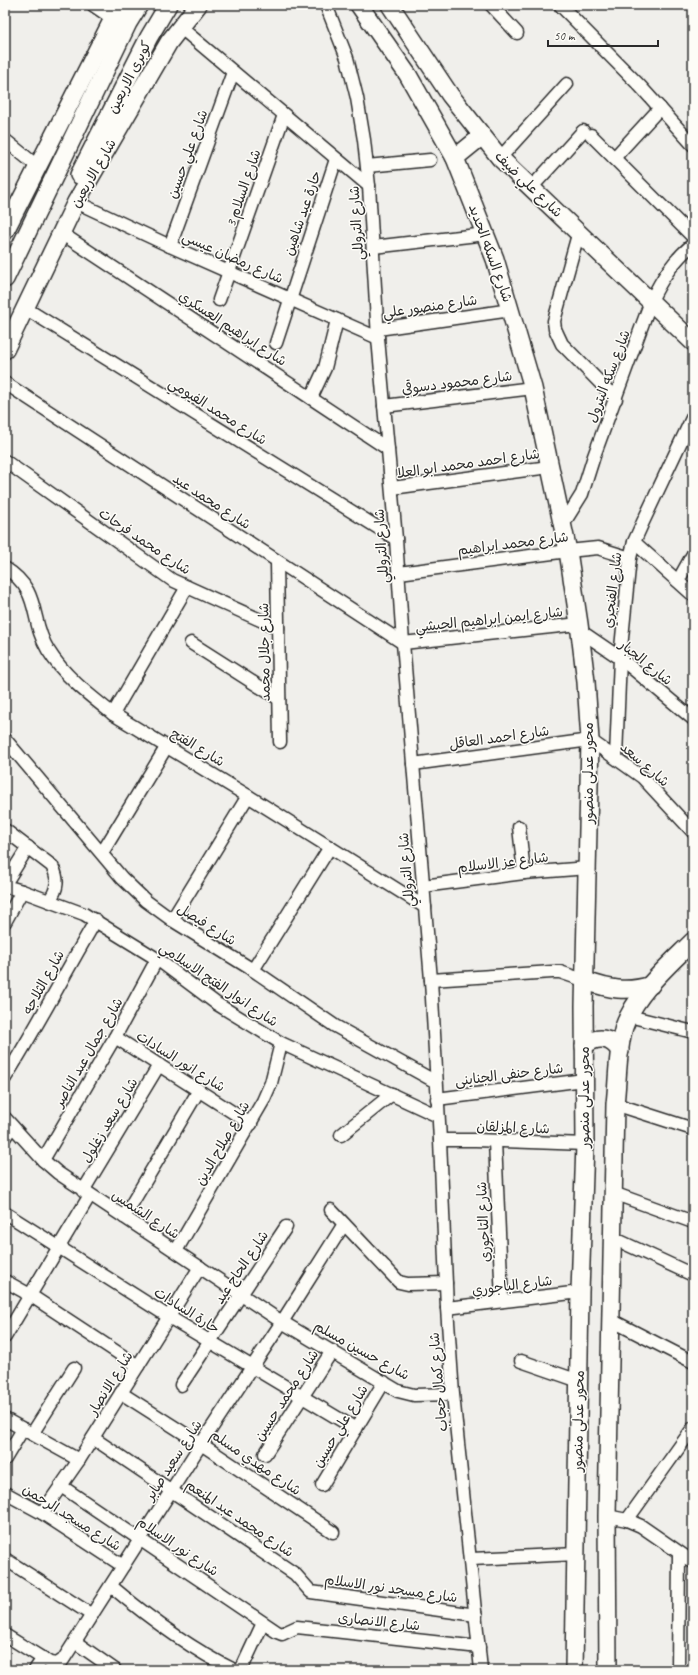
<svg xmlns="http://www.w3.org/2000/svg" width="698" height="1675" viewBox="0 0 698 1675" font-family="Caveat,'Playpen Sans Arabic',sans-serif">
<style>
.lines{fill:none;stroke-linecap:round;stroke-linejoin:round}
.street-casing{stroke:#2b2b2b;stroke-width:15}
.secondary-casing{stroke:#2b2b2b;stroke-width:20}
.street{stroke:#fdfcf7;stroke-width:12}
.secondary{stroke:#fdfcf7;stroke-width:17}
.labels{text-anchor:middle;stroke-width:3;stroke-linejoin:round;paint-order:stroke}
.street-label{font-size:14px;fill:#2b2b2b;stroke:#fdfcf7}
</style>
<rect width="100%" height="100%" fill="#f0efeb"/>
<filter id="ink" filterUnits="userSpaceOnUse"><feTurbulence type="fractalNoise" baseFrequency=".025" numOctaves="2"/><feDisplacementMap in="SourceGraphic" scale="8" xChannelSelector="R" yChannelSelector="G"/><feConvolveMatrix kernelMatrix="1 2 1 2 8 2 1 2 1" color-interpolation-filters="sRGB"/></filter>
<g filter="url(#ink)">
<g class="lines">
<g class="street-casing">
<g id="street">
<polyline points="93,5 112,18"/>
<polyline points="326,5 347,58 357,98 364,140 369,186 378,338 396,539 403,643 431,980 440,1140 447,1308 453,1394 481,1670"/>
<polyline points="491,5 517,33"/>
<polyline points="560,5 640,86 693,145"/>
<polyline points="180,27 369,186"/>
<polyline points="591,135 693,237"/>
<polyline points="5,140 37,166"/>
<polyline points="500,158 567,84"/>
<polyline points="614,158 660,108"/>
<polyline points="367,166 430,160"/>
<polyline points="532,187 583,131"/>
<polyline points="76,202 170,246 378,338"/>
<polyline points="579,231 554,321 555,329 562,344 616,399"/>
<polyline points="61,233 388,449"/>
<polyline points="170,246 233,72"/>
<polyline points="373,247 486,234"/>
<polyline points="219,300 284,115"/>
<polyline points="25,308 396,539"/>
<polyline points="378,329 511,310"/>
<polyline points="276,343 336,159"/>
<polyline points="5,383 403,643 579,624"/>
<polyline points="311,398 325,368 337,320"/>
<polyline points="384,406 533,388"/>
<polyline points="5,461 172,580 278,628"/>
<polyline points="392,488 549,467"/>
<path d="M 562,526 L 582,494 L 594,456 L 651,301 C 662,278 673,261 693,244"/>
<polyline points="634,542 693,595"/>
<polyline points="277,562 280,742"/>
<path d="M 5,568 C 42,591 29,619 48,650 C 64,676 89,695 113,714 L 248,796 L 425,907"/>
<polyline points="399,573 568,551 598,548 630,558"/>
<polyline points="678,581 693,554"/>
<polyline points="579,630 620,658 693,719"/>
<polyline points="191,643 279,699"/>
<polyline points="113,714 187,587"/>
<polyline points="5,739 122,878 146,901 172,920 253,970 335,1026 436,1082"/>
<polyline points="616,757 620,658 630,558 634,542 643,522 693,416"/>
<polyline points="413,764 590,740 642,777 693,832"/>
<polyline points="519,827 524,873"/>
<path d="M 5,830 L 52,866 C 59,879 58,889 49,901"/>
<polyline points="102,853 167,746"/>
<polyline points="5,884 28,847"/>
<polyline points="5,886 22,891 84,914 157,959 217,1004 281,1043 438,1116"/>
<polyline points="423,886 524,873 588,868"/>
<polyline points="172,920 248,796"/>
<polyline points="5,922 22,891"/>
<polyline points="253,970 330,847"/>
<polyline points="431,980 552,972 560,972 586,981"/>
<polyline points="629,1016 693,1032"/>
<polyline points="115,1037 251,1124"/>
<path d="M 5,1078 C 37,1027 65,973 96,920"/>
<polyline points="437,1099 584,1080"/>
<polyline points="615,1104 693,1129"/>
<polyline points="5,1118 43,1160 58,1173 282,1322 398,1391 414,1395 453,1394"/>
<polyline points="341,1135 392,1094"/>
<polyline points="5,1137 12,1126"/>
<polyline points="440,1140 476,1140 585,1144"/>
<polyline points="495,1141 502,1301"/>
<polyline points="43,1160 115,1037 157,959"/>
<polyline points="83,1191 159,1065"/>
<polyline points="613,1193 693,1222"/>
<polyline points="331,1210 399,1282 408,1284 446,1283"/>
<polyline points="5,1213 169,1317 356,1429"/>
<polyline points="124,1217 199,1090"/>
<polyline points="613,1238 693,1275"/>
<polyline points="176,1251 263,1101 271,1083 281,1043"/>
<polyline points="5,1281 30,1295 138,1366"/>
<polyline points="447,1308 580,1292"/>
<polyline points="611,1320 693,1362"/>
<polyline points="5,1337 90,1195"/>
<polyline points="521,1361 579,1381"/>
<polyline points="181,1385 286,1227"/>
<polyline points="121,1393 201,1444 333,1532"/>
<polyline points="5,1419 79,1460"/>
<polyline points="32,1434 74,1368"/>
<polyline points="93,1438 295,1574 311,1592 476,1615"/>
<polyline points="265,1454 332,1351"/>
<polyline points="5,1459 23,1429"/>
<polyline points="322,1485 384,1382"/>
<polyline points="61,1486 277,1632 282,1634 297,1627 479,1647"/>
<polyline points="5,1493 42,1513 123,1566"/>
<polyline points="42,1513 79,1460 200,1267"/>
<polyline points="607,1516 627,1520 641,1526 693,1562"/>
<polyline points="627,1520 693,1428"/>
<polyline points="5,1559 92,1615"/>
<polyline points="471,1559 577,1554"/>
<path d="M 111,1586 C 149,1618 189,1648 234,1670"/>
<polyline points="5,1635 50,1663 57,1664 63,1660 201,1444 282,1322 344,1224"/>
<polyline points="75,1642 115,1670"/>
<polyline points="35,1670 43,1658"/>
<polyline points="241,1670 263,1623"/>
<polyline points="678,1670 679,1553"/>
</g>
</g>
<g class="secondary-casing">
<g id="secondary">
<polyline points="359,5 408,75 455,158 495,259 533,388 568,551 579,624 586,682 590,740 584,1006 585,1144 580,1292 574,1670"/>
<polyline points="390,5 450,95 500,158 693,342"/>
<polyline points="455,158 482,136"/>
<polyline points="79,175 149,37 168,5"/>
<polyline points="5,231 120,5"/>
<polyline points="5,279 128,23 139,5"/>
<polyline points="5,350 76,202 169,42 198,5"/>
<path d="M 586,981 C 608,989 627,993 651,985"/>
<path d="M 584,1046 C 597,1035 611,1037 620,1051"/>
<path d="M 608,1670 L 607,1516 L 615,1104 C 618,1079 617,1051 624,1027 C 635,994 669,965 693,941"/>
</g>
</g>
<use href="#street" class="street"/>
<use href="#secondary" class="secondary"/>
</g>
</g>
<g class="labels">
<g class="street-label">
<text transform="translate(129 77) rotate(-63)" y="5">كوبرى الاربعين</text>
<text transform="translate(187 154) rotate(-70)" y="5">شارع علي حسين</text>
<text transform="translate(93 173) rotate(-60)" y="5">شارع الاربعين</text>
<text transform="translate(529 184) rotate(44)" y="5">شارع علي ضيف</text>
<text transform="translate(243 188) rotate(-71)" y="5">شارع السلام 3</text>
<text transform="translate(302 213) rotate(-71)" y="5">حارة عيد شاهين</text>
<text transform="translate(356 223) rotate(-94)" y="5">شارع التروللي</text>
<text transform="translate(491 253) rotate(70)" y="5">شارع السكه الحديد</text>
<text transform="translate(233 257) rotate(24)" y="5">شارع رمضان عيسي</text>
<text transform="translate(430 306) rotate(-8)" y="5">شارع منصور علي</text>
<text transform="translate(233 328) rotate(33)" y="5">شارع ابراهيم العسكري</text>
<text transform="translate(608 376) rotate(-69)" y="5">شارع سكه البترول</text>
<text transform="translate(457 382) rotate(-7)" y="5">شارع محمود دسوقي</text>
<text transform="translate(218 411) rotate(32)" y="5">شارع محمد الفيومي</text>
<text transform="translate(468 463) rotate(-8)" y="5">شارع احمد محمد ابو العلا</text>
<text transform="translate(212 501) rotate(33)" y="5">شارع محمد عيد</text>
<text transform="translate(145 541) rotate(34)" y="5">شارع محمد فرحات</text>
<text transform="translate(513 543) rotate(-7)" y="5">شارع محمد ابراهيم</text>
<text transform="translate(381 546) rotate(-94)" y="5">شارع التروللي</text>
<text transform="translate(612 590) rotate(-83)" y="5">شارع الفنجري</text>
<text transform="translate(489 619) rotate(-6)" y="5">شارع ايمن ابراهيم الحبشي</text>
<text transform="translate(264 652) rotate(-91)" y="5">شارع جلال محمد</text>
<text transform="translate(646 662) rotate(39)" y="5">شارع الجبار</text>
<text transform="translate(499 737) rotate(-8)" y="5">شارع احمد العاقل</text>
<text transform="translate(198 747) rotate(31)" y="5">شارع الفتح</text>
<text transform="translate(645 764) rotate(41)" y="5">شارع سعد</text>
<text transform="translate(588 773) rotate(-90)" y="5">محور عدلى منصور</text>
<text transform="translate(503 862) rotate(-7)" y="5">شارع عز الاسلام</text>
<text transform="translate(406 870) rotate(-95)" y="5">شارع التروللي</text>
<text transform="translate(207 924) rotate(32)" y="5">شارع فيصل</text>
<text transform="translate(43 982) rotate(-61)" y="5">شارع الثلاجه</text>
<text transform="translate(219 984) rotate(34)" y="5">شارع انوار الفتح الاسلامي</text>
<text transform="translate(88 1052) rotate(-60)" y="5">شارع جمال عبد الناصر</text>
<text transform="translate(181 1061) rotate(32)" y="5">شارع انور السادات</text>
<text transform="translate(509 1074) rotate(-7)" y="5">شارع حنفى الجناينى</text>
<text transform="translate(584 1097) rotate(-90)" y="5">محور عدلى منصور</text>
<text transform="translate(109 1120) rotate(-59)" y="5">شارع سعد زغلول</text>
<text transform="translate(513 1127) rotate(2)" y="5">شارع المزلقان</text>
<text transform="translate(222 1143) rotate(-60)" y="5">شارع صلاح الدين</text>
<text transform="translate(146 1214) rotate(33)" y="5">شارع الشمس</text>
<text transform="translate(483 1222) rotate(-93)" y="5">شارع التاجوري</text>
<text transform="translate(241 1267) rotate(-56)" y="5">شارع الحاج عيد</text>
<text transform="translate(512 1285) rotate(-7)" y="5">شارع الباجوري</text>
<text transform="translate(187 1310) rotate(32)" y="5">حارة السادات</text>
<text transform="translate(362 1350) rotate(29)" y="5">شارع حسين مسلم</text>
<text transform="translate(438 1382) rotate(-95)" y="5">شارع كمال حجاب</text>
<text transform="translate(110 1383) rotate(-58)" y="5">شارع الانصار</text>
<text transform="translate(286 1395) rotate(-57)" y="5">شارع محمد حسين</text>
<text transform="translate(578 1421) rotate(-89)" y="5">محور عدلى منصور</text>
<text transform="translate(340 1426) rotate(-59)" y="5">شارع علي حسين</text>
<text transform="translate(173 1460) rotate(-57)" y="5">شارع سعيد صابر</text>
<text transform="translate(256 1462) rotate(34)" y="5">شارع مهدي مسلم</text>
<text transform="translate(72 1517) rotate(32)" y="5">شارع مسجد الرحمن</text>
<text transform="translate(240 1518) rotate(34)" y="5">شارع محمد عبد المنعم</text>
<text transform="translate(178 1546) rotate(34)" y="5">شارع نور الاسلام</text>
<text transform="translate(391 1588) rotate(8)" y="5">شارع مسجد نور الاسلام</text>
<text transform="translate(379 1621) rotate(6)" y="5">شارع الانصارى</text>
</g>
</g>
<rect width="698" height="1675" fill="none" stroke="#fdfcf7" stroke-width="20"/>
<rect x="10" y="10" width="678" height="1655" fill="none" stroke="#2b2b2b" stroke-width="1.5" filter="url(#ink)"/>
<path d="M548 40v6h110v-6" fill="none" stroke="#2b2b2b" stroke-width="2"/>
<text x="554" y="40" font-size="12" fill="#2b2b2b" stroke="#fdfcf7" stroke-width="3" paint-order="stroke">50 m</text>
</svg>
